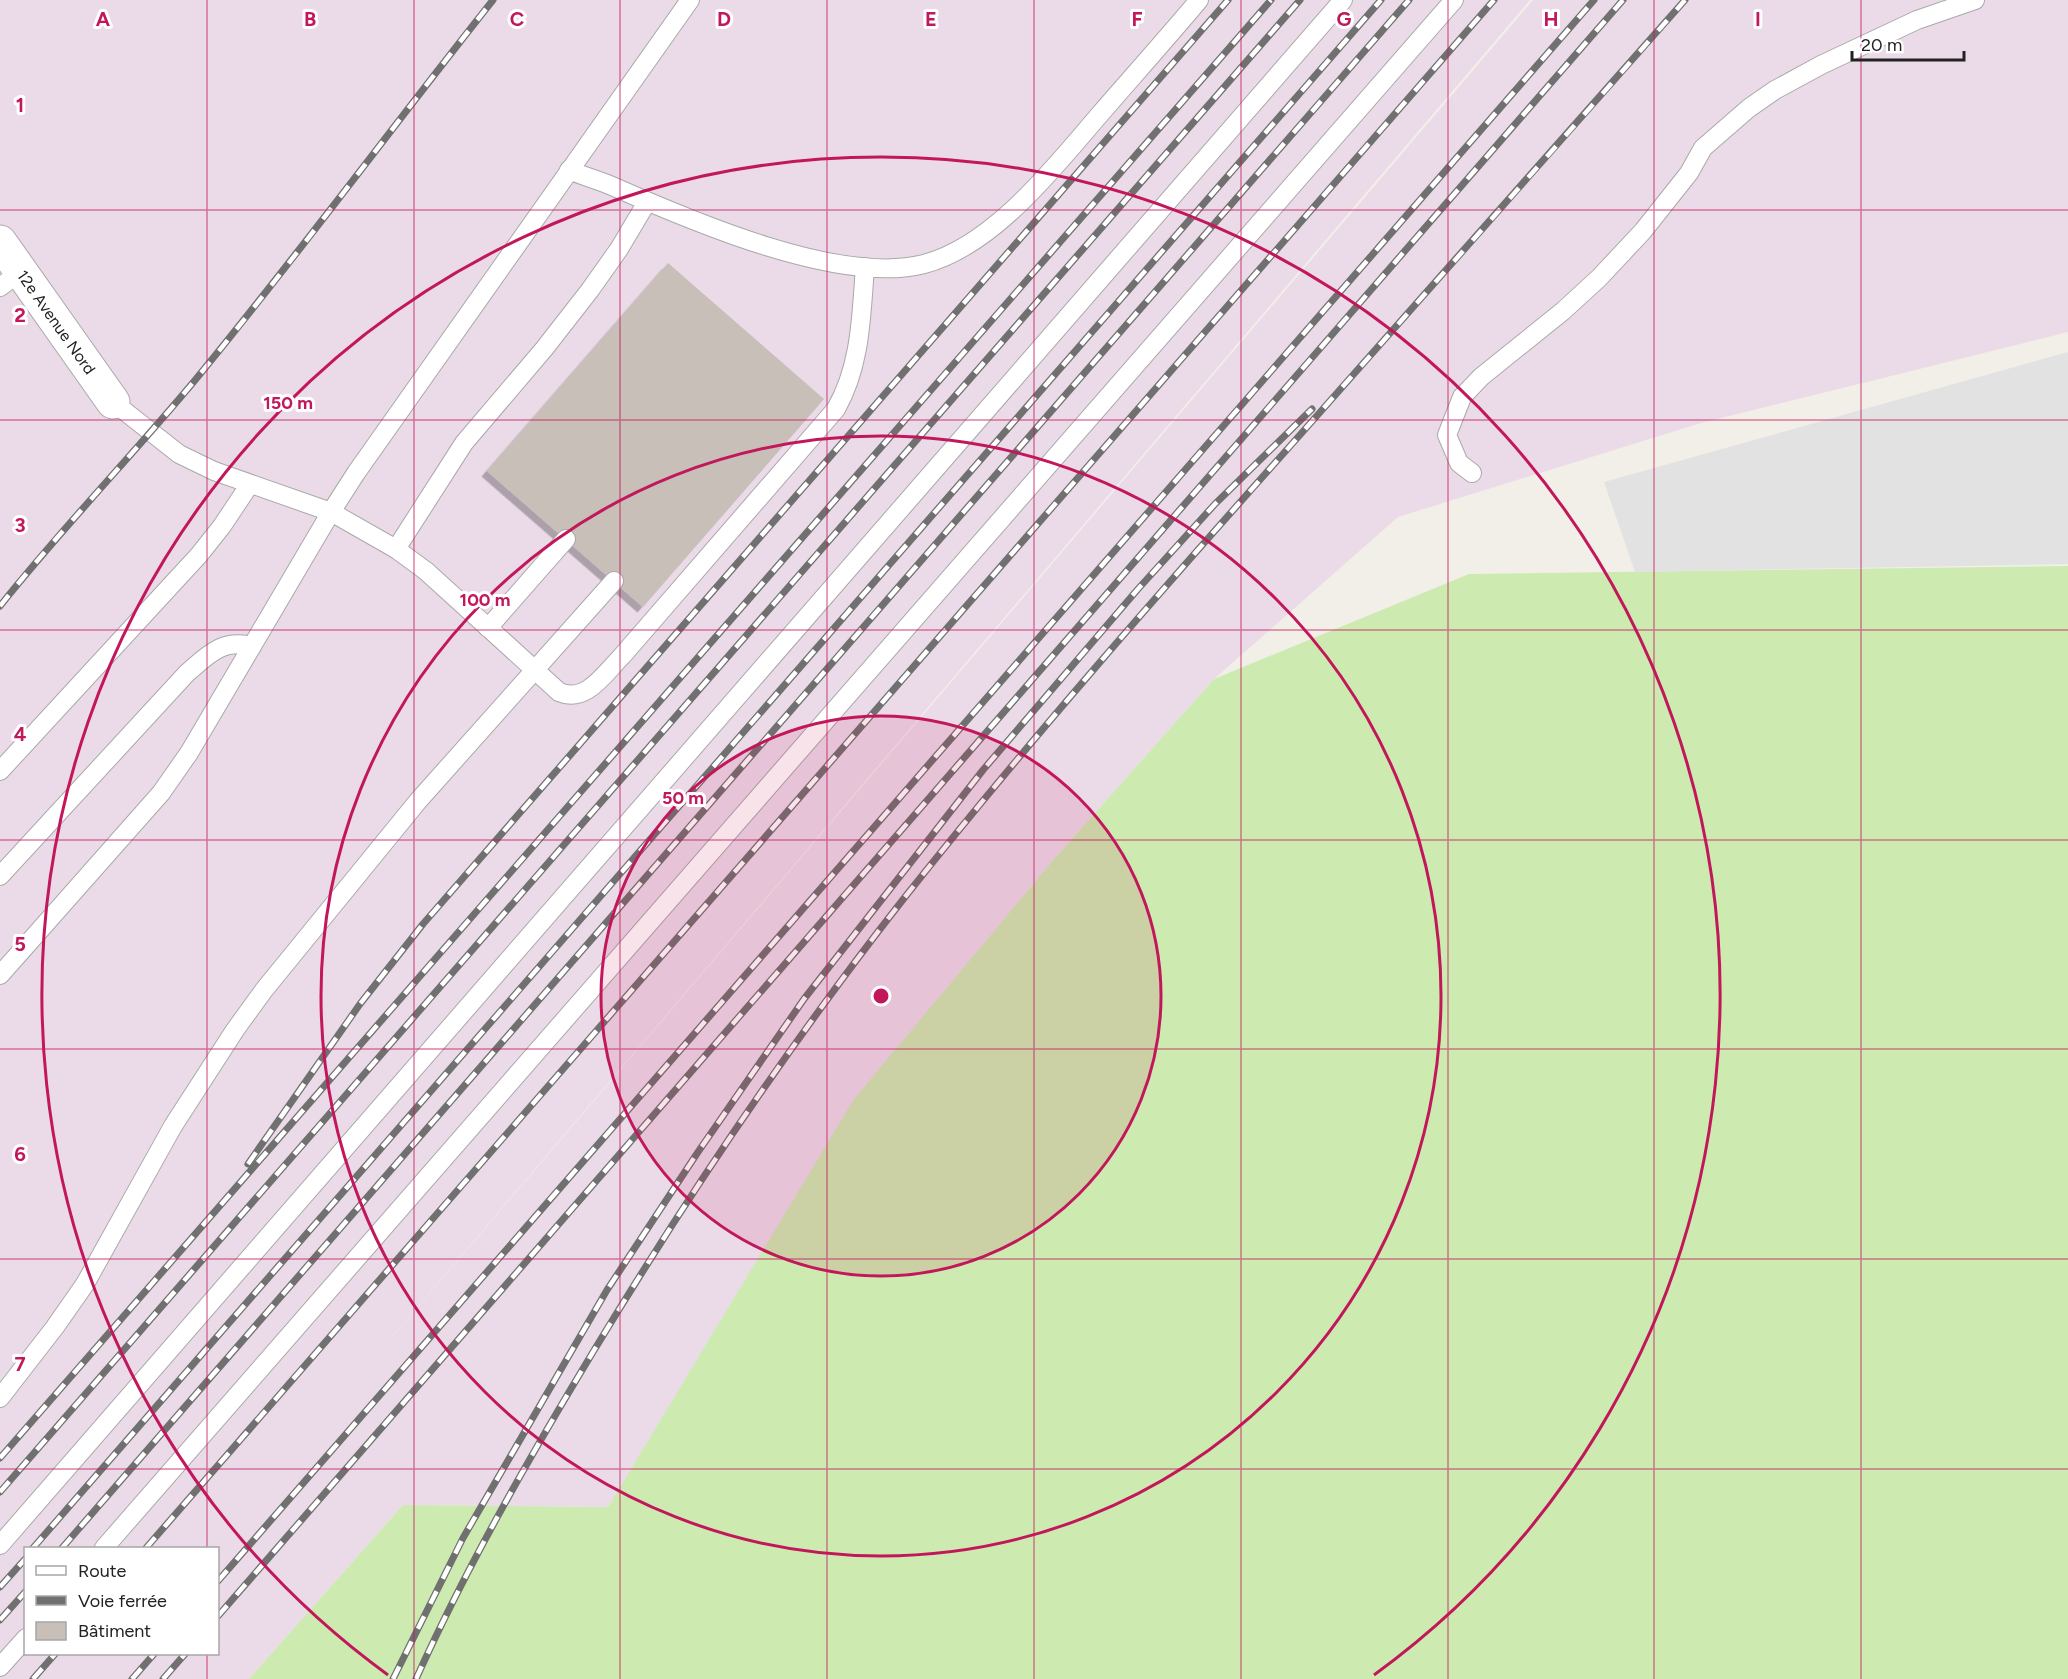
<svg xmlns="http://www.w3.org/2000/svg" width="2068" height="1679" viewBox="0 0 2068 1679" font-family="Figtree,sans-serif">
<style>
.industrial{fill:#ebdbe8;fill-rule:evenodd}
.grass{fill:#cdebb0}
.parking{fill:#e2e2e2}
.building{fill:#c7bfb8;filter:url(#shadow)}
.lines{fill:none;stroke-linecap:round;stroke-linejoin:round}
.lane-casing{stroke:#a9a9a9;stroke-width:20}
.street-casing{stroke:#a9a9a9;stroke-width:35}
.lane{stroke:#fff;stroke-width:18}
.street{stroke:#fff;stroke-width:33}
.rail-casing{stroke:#707070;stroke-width:7}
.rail{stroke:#fff;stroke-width:4.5;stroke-dasharray:14;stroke-linecap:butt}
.grid{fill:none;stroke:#c2185b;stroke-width:1.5;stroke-opacity:0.55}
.ring{fill:none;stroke:#c2185b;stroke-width:3}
.labels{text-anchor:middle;stroke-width:6;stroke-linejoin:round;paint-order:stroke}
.street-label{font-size:16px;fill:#222;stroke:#fff}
.grid-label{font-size:20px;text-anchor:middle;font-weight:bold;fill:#c2185b;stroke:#fff;stroke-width:6;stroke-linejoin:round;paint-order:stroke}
.centre{fill:#c2185b;stroke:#fff;stroke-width:3}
.ring-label{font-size:18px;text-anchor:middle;font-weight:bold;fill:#c2185b;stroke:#fff;stroke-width:6;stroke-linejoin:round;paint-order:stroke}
</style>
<defs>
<filter id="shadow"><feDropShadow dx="-5.5" dy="5.5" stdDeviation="0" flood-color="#0004"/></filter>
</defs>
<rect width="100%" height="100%" fill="#f2efe9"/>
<path class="industrial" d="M 0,0 L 1530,0 L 273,1477 L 1533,0 L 2068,0 L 2068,332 L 1701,423 L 1398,517 L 1214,679 L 1054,859 L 855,1099 L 608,1507 L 403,1505 L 249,1679 L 0,1679 ZM 26,1548 L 218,1548 L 218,1654 L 26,1654 Z"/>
<polygon class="grass" points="2068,566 2068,1679 249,1679 403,1505 608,1507 854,1099 1054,859 1214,679 1469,574"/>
<polygon class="parking" points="2068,352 2068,564 1635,572 1604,482"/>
<polygon class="building" points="668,263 824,399 643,607 487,471"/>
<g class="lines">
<g class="lane-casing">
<g id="lane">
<path d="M 569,170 C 583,176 598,180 612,186 C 689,220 841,286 924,264 C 994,246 1056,165 1101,113 C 1134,75 1167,38 1199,0"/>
<polyline points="0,287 21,271"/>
<path d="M 113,402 L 179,454 L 214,471 L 331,512 L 396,549 L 426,571 L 559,692 C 586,704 605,673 622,656 L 836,409 C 861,365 861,317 865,267"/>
<polyline points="1472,473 1459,463 1447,435 1462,397 1481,377 1563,311 1599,278 1643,231 1689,173 1703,148 1749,108 1775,90 1821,65 1917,20 1975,0"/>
<polyline points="396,549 464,443 544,349 590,290 619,249 647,202"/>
<polyline points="488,628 566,539"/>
<polyline points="0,771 199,555 222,526 250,484"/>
<path d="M 0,876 L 187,673 C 209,654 222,639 252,646"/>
<polyline points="0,975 161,793 189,753 331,512 356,473 690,0"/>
<polyline points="0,1398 55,1327 85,1284 173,1126 235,1030 264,990 418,801 614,581"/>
<polyline points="0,1545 1343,0"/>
<polyline points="104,1548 1454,0"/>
<polyline points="0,1667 26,1638"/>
</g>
</g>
<g class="street-casing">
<g id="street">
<path id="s1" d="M 0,242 L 113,402"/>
</g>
</g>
<use href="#lane" class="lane"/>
<use href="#street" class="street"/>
<g class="rail-casing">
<g id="rail">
<path d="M 0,606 C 62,528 132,456 196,379 C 298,255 393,126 493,0"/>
<polyline points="248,1164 360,1004 423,924 1228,0"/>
<polyline points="0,1458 1271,0"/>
<polyline points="0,1492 1300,0"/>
<polyline points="33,1548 1381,0"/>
<polyline points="62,1548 1409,0"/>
<polyline points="146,1548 1494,0"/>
<polyline points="218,1581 1594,0"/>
<polyline points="0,1587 26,1558"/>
<polyline points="218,1616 1623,0"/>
<polyline points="0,1620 26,1591"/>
<polyline points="33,1679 55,1654"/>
<polyline points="132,1679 154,1654"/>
<polyline points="163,1679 185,1654"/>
<polyline points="393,1679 463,1538 607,1290 698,1152 804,999 983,770 1138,589 1215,504 1312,409"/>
<path d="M 416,1679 C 467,1566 529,1458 593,1352 C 688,1195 791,1042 905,897 C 1028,742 1159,593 1291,445 C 1422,297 1554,149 1685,0"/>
</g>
</g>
<use href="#rail" class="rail"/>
</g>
<path class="grid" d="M 207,0 L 207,1548M 414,0 L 414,1679M 620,0 L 620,1679M 827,0 L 827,1679M 1034,0 L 1034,1679M 1241,0 L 1241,1679M 1448,0 L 1448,1679M 1654,0 L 1654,1679M 1861,0 L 1861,1679M 0,210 L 2068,210M 0,420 L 2068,420M 0,630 L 2068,630M 0,840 L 2068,840M 0,1049 L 2068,1049M 0,1259 L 2068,1259M 0,1469 L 2068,1469M 207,1654 L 207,1679"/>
<circle cx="881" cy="996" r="280" fill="#c2185b" fill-opacity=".12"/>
<g class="ring">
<circle cx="881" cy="996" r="280"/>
<circle cx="881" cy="996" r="560"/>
<path d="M388 1675A839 839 0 1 1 1374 1675"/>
</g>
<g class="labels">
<g class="street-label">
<text dy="6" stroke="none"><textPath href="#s1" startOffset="98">12e Avenue Nord</textPath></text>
</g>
</g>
<g class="grid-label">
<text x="103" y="26">A</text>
<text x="310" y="26">B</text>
<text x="517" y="26">C</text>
<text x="724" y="26">D</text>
<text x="931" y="26">E</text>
<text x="1137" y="26">F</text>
<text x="1344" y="26">G</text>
<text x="1551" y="26">H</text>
<text x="1758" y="26">I</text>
<text x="20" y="112">1</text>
<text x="20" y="322">2</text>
<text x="20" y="532">3</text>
<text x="20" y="741">4</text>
<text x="20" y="951">5</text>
<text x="20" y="1161">6</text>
<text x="20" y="1371">7</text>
</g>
<circle cx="881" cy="996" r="9" class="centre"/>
<g class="ring-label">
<text x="288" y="409">150 m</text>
<text x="485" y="606">100 m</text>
<text x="683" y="804">50 m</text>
</g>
<rect x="24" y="1547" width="195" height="108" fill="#ffffff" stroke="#a7a7a7" stroke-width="1.5"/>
<rect x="36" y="1566" width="30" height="9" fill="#ffffff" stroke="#a7a7a7" stroke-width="1.5"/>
<text x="78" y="1577" font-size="18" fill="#222222">Route</text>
<rect x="36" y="1596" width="30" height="9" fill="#707070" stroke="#a7a7a7" stroke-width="1.5"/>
<text x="78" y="1607" font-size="18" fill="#222222">Voie ferrée</text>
<rect x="36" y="1622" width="30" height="18" fill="#c7bfb8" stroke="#a7a7a7" stroke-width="1.5"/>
<text x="78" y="1637" font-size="18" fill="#222222">Bâtiment</text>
<path d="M1852 51v9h112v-9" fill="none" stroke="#222222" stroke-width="3"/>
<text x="1861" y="51" font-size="18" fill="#222222" stroke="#ffffff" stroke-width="4.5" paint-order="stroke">20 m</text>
</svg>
